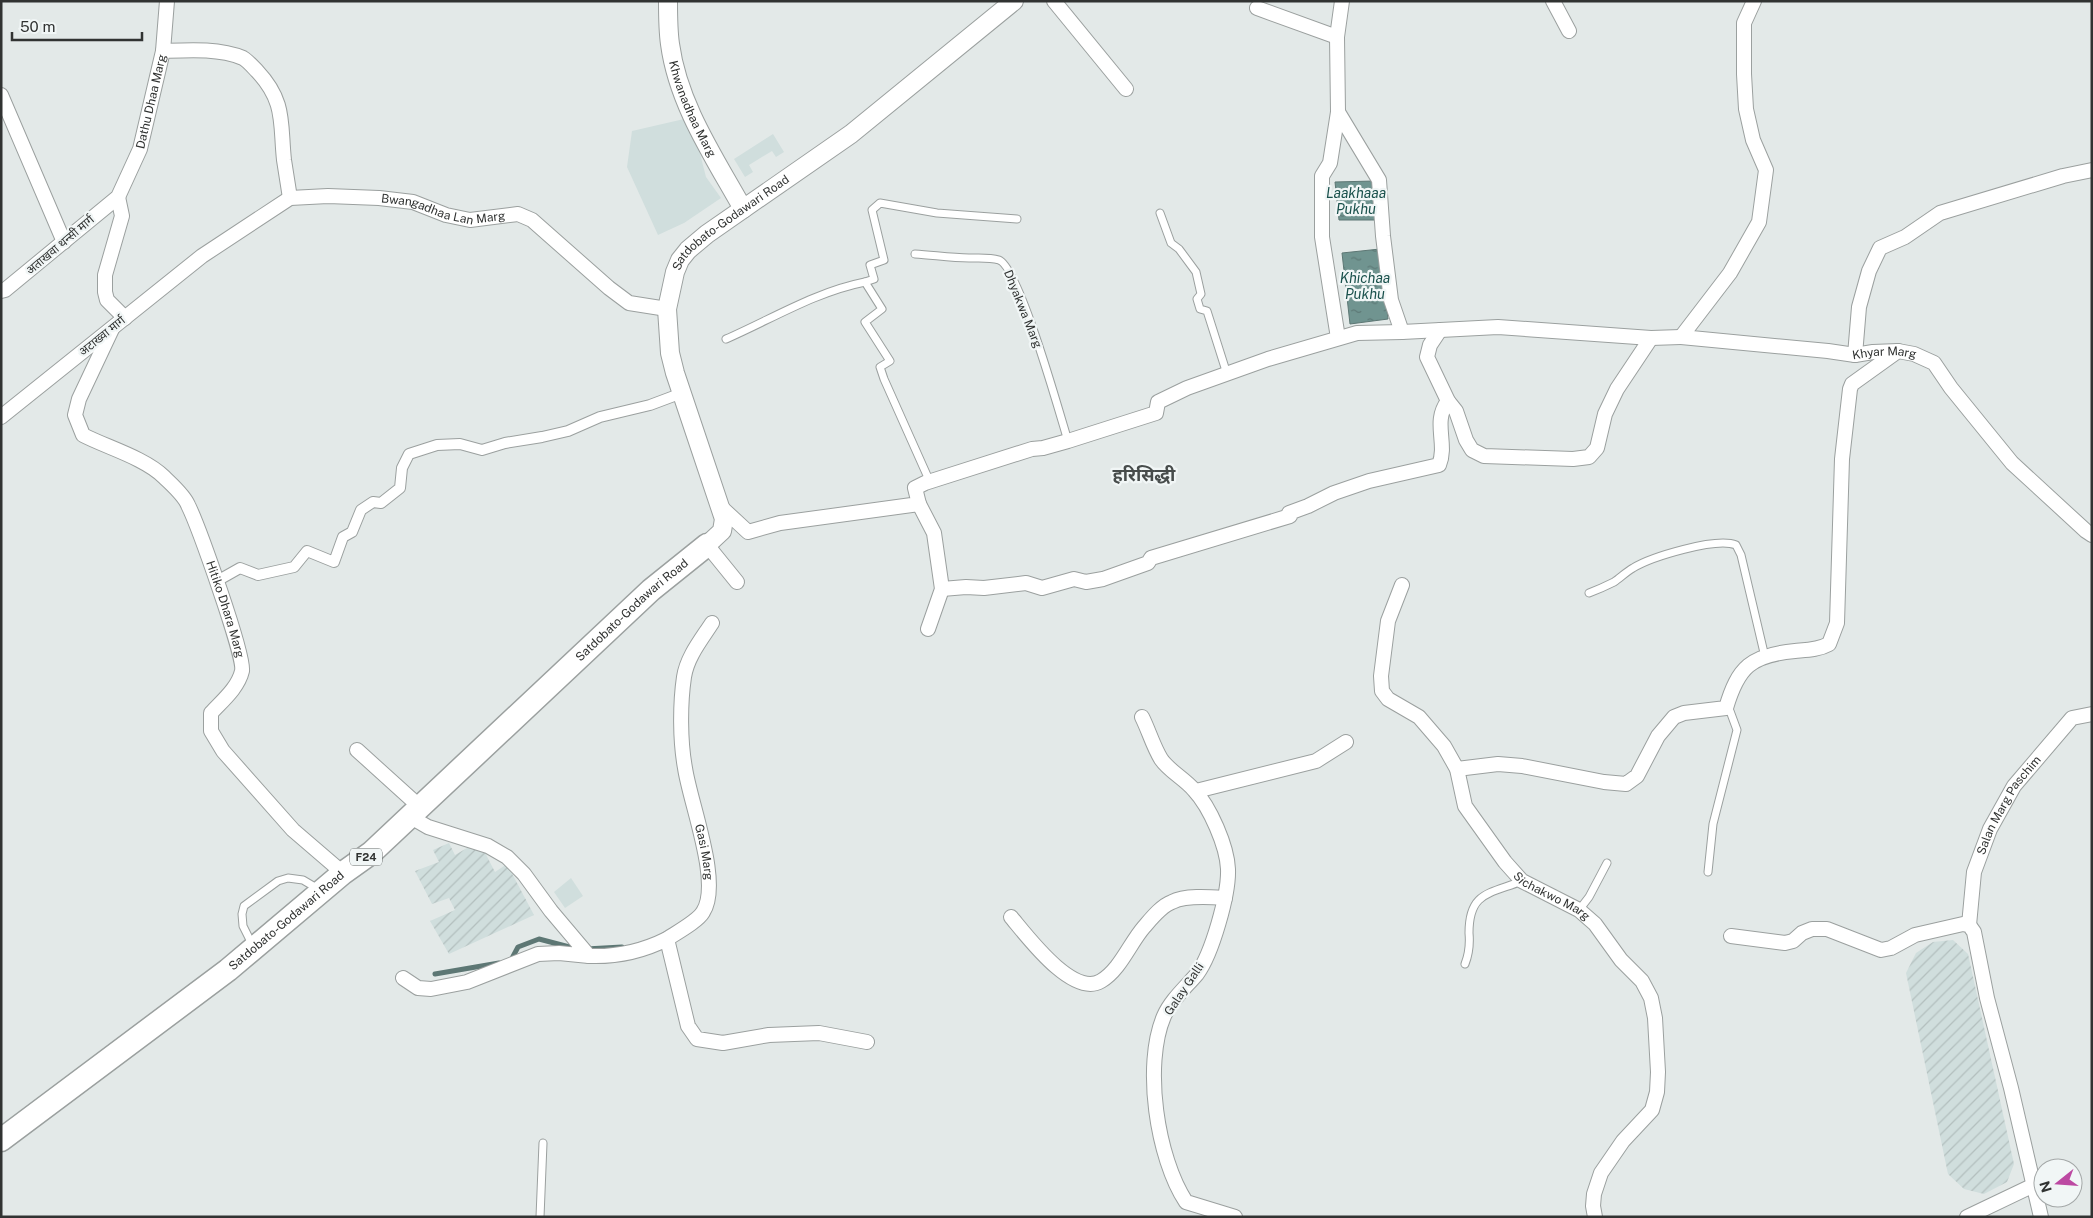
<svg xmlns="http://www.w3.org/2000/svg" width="2093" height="1218" viewBox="0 0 2093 1218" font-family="'Public Sans','Noto Sans Devanagari',sans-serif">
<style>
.built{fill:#d0dedd}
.industrial{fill:url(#industrial-furrows)}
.water{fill:url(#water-ripples);stroke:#5d7774}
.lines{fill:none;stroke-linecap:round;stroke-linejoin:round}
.stream{stroke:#5d7774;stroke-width:5}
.service-casing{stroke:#9ba09f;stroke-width:9}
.pedestrian-casing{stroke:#9ba09f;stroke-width:12}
.minor-casing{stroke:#9ba09f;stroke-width:16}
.tertiary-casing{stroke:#9ba09f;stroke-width:20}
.primary-casing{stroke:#9ba09f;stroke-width:25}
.service{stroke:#fff;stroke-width:7}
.pedestrian{stroke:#fff;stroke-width:10}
.minor{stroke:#fff;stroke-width:14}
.tertiary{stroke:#fff;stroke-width:18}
.primary{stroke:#fff;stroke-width:22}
.labels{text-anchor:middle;stroke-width:4.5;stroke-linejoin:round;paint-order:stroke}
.shield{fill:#f1f6f6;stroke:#6b6e6d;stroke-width:1}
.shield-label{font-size:11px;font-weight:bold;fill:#313332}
.street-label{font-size:12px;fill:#313332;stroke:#f1f6f6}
.water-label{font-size:14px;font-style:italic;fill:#1a514c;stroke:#f1f6f6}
.district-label{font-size:18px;font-weight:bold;fill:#474c4b;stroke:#f1f6f6}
</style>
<defs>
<pattern id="industrial-furrows" width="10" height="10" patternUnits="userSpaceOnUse" patternTransform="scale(1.25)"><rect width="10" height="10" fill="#d0dedd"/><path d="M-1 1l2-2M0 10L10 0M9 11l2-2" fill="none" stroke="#b3bfbe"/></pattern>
<pattern id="water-ripples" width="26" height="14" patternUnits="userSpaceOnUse" patternTransform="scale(1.25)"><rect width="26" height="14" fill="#709490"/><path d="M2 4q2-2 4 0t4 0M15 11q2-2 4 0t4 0" fill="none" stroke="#5d7976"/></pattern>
</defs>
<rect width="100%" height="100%" fill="#e3e9e8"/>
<g class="built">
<polygon points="684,119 697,142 706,177 721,198 684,223 658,235 627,167 632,131"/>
<polygon points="773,134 784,152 776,157 772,151 749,165 753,172 745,177 734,159"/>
<polygon points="571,878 583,896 565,908 554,892"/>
</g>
<g class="industrial">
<polygon points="479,841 495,872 507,864 534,915 449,954 430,921 455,910 449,898 432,904 415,871 439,862 433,850 449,843 455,855"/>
<polygon points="1953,940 1968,954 2014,1164 2007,1182 1984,1194 1964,1189 1948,1174 1906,973 1916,953 1933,942"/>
</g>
<g class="water">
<polygon points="1374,181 1375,220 1339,220 1335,182"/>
<polygon points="1380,249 1388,319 1350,324 1342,253"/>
</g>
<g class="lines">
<g class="stream">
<polyline points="586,949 622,947"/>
<polyline points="510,962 518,947 539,939 577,949"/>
<polyline points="435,974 499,963"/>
</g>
<g class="service-casing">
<g id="service">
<polyline points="1160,213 1171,243 1179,249 1196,272 1201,294 1197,299 1200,309 1207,311 1227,374"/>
<path d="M 915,254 C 933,255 951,258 969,258 C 979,258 989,257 999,260 C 1019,267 1060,415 1068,441"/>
<path d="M 726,339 C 772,319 815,292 865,282"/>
<polyline points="930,482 884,379 880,367 890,361 865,322 882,309 865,282 874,279 870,265 884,260 872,210 880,203 937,213 1017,219"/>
<path d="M 1589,593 C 1597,590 1606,586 1614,582 C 1620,578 1626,572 1633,568 C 1651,557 1716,537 1736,545 L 1741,555 L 1765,657"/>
<polyline points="1708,872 1713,824 1737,730 1730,711 1726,708"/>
<polyline points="1579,910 1589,897 1607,863"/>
<polyline points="253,946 243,926 242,914 244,906 278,881 288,878 303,880 320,890"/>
<path d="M 1465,964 C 1469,954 1470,944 1469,933 C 1469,892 1489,894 1522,881"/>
<polyline points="540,1217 543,1143"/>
</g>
</g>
<g class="pedestrian-casing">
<polyline id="pedestrian" points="217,581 240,568 258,575 294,567 307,551 334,562 343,537 352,532 361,510 373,502 381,503 400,488 402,468 409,454 437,445 460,444 482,450 505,443 542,437 568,431 600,417 650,405 682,393"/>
</g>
<g class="minor-casing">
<g id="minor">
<polyline points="1054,1 1126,89"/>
<polyline points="1553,1 1569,31"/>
<path id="s1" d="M 1754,1 L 1744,23 L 1744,74 L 1746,109 L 1753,140 L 1766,170 L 1759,222 L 1730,273 L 1681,337 L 1828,351 L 1855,355 L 1873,352 L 1898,351 L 1914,354 L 1934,363 L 1951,388 L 2012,463 L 2086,531 L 2092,535"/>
<polyline points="1257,8 1337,37"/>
<path d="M 163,51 C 189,50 219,48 243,58 C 248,61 253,67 257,71 C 286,102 280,123 284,160 C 286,173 288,186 290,198"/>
<polyline points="1,95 64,242"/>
<polyline points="1338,112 1379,180 1383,236 1391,300 1402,332 1498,327 1651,338 1681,337"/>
<polyline points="118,197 122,216 105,275 105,292 107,300 125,318"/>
<path id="s2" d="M 1,291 L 5,290 L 118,197 L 140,149 L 163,51 L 167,1"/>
<path id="s3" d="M 112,329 L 79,399 L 75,415 L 83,435 C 106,447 145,458 164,477 C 171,484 184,495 188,505 C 198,525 245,656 242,671 C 238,688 222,701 211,713 L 211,731 L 223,751 L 293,830 L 343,873"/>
<polyline points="1440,330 1430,345 1427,357 1448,401 1456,411 1466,440 1472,450 1484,456 1573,459 1589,457 1597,448 1605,414 1617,389 1651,338"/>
<polyline points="1338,338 1322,237 1322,176 1330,163 1338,112 1337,37 1342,1"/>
<polyline points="1855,355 1859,307 1869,271 1880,248 1905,237 1940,213 2063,176 2092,170"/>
<path id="s4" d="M 1,417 L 202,256 L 290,198 L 328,196 L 379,198 L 413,202 L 446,215 L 470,220 L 518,214 L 532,220 L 609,288 L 629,303 L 667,309"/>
<polyline points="919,504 934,533 942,589 928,629"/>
<polyline points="721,507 748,532 780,523 919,504 915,488 925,483 1032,449 1043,448 1068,441 1156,413 1158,402 1187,388 1268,359 1357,333 1402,332"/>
<polyline points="707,545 737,582"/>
<path id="s5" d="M 1402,585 L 1388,621 L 1381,676 L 1382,691 L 1388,699 L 1419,717 L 1444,746 L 1457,769 L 1465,806 L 1505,862 L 1522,881 L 1579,910 L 1595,924 L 1621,960 L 1642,981 L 1651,998 L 1655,1018 L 1658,1072 L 1657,1092 L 1652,1110 L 1623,1141 L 1601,1173 L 1594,1194 L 1593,1206 L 1595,1217"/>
<path d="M 942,589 L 966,587 L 984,588 L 1026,583 L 1042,588 L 1074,579 L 1086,582 L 1103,579 L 1148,563 L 1151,558 L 1290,516 L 1289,513 L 1308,506 L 1334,493 L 1369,481 L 1439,465 C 1448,443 1432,422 1448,401"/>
<path id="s6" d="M 712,623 C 701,640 687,657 684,677 C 680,704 680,741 685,768 C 690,803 722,883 703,912 C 698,921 676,933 667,939 L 688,1026 L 697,1039 L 723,1043 L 769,1035 L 819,1033 L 867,1042"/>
<path d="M 1142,717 C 1149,731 1153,746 1161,759 C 1169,771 1185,779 1194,790 C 1210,807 1227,846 1228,869 C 1229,894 1212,954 1197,974 C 1186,987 1171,1000 1164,1016 C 1143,1065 1157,1158 1186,1202 L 1235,1217"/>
<polyline points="357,750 420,807"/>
<path d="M 1457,769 L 1498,764 L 1522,766 L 1604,782 L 1626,784 L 1637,776 L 1658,736 L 1674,717 L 1684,713 L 1726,708 C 1738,667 1751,655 1795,651 C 1806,650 1818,650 1829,644 L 1837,623 L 1842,459 L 1850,389 L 1852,384 L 1898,351"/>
<polyline points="1196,791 1316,761 1346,742"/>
<path d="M 1011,917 C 1027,936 1073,998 1101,981 C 1120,970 1130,943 1144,927 C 1151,919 1161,906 1172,902 C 1185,895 1210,897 1225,898"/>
<path id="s7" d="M 1969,925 L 1974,872 L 1990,829 L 2014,786 L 2072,718 L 2092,714"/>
<polyline points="1731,936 1785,943 1793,941 1802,933 1812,929 1827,929 1881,950 1891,948 1915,935 1963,924 1969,925 1974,932 1987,998 2011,1088 2041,1217"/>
<path d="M 589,956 C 615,957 643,951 667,939"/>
<polyline points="403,978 418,988 431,989 467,982 538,954 559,953 589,956 551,911 524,874 507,857 488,846 428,827 409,816"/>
<polyline points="1967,1217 2034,1185"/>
</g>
</g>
<g class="tertiary-casing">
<g id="tertiary">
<path id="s8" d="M 668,1 C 668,15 668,30 670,44 C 678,104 714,157 743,209"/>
<path id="s9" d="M 707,545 L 722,531 L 724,519 L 675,373 L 670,353 L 667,309 L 675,272 L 680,260 L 688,250 L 707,234 L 851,134 L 1014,1"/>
</g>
</g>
<g class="primary-casing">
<g id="primary">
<path id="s10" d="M 1,1140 L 228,970 L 343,873 L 371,853 L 651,590 L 707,545"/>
</g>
</g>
<use href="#service" class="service"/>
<use href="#pedestrian" class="pedestrian"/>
<use href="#minor" class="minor"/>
<use href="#tertiary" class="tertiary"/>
<use href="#primary" class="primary"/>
</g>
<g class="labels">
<rect class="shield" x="350" y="848.5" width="32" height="17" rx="4"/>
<g class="shield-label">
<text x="366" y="861">F24</text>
</g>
<g class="street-label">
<text dy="4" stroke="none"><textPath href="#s2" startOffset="252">Dathu Dhaa Marg</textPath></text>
<text dy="4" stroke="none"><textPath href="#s8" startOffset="112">Khwanadhaa Marg</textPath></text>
<text dy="4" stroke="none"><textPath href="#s4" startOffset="518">Bwangadhaa Lan Marg</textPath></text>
<text dy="4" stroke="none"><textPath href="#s9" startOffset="365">Satdobato-Godawari Road</textPath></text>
<text transform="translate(60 245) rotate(-40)" y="4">अताखवा थन्सी मार्ग</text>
<text transform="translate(1023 309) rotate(68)" y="4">Dhyakwa Marg</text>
<text transform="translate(102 336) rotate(-39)" y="4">अटाख्वा मार्ग</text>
<text dy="4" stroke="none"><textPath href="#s1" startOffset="571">Khyar Marg</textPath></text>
<text dy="4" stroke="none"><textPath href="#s3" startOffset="355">Hitiko Dhara Marg</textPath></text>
<text dy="4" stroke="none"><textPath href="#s10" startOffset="825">Satdobato-Godawari Road</textPath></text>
<text dy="4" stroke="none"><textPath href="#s7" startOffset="129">Salan Marg Paschim</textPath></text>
<text dy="4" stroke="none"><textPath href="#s6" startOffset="239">Gasi Marg</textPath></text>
<text dy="4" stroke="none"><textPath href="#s5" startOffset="385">Sichakwo Marg</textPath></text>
<text dy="4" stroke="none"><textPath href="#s10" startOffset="360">Satdobato-Godawari Road</textPath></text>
<text transform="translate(1184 989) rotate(-56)" y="4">Galay Galli</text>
</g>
<g class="water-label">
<text x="1356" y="198">Laakhaaa<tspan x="1356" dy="16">Pukhu</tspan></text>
<text x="1365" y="283">Khichaa<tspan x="1365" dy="16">Pukhu</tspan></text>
</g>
<g class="district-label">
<text x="1144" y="481">हरिसिद्धी</text>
</g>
</g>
<rect width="2093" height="1218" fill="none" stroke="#313332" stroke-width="5"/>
<g transform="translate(2058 1183) rotate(253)"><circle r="24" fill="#f1f6f6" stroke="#a4a8a8"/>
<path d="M0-4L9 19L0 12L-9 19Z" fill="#bc49a2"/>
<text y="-8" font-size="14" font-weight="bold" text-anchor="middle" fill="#313332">N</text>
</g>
<path d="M12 32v8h130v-8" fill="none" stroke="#313332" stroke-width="2.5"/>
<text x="20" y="32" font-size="15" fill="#313332" stroke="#f1f6f6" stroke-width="4" paint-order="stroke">50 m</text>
</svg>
